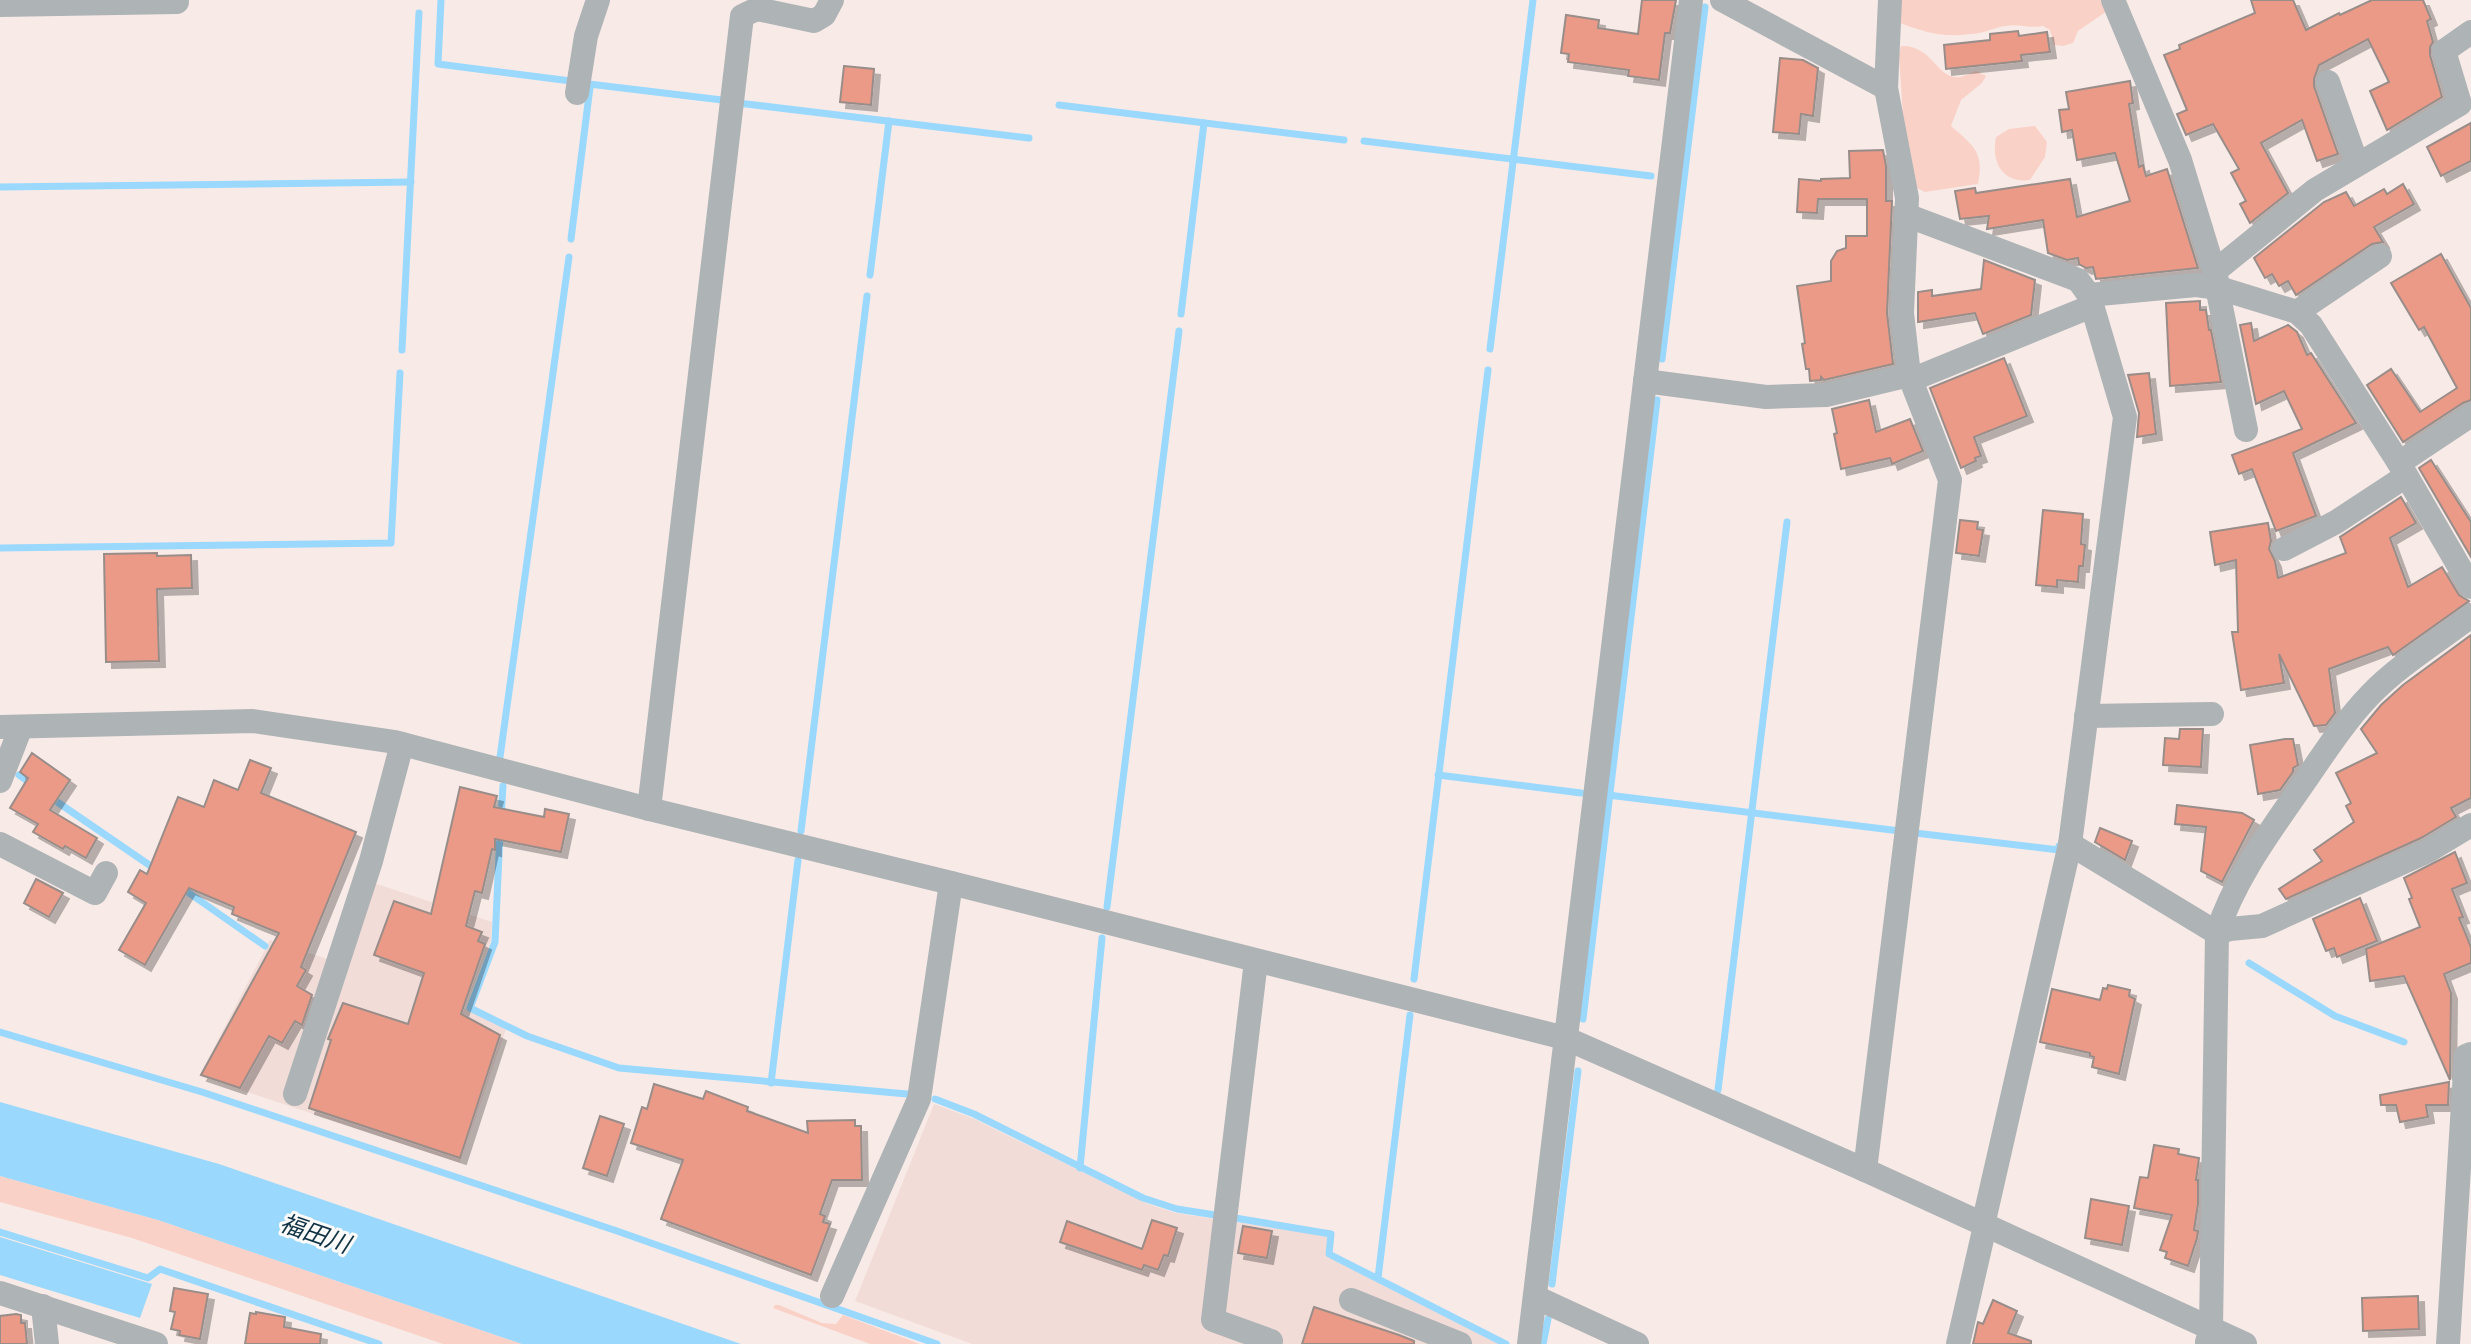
<svg xmlns="http://www.w3.org/2000/svg" width="2471" height="1344" viewBox="0 0 2471 1344" font-family="'Varela Round','Noto Sans JP',sans-serif">
<style>
.built{fill:#f2dcd7}
.green{fill:#fad1c7}
.water{fill:#9ad8fd}
.lines{fill:none;stroke-linecap:round;stroke-linejoin:round}
.stream{stroke:#9ad8fd;stroke-width:7}
.building{fill:#eb9a87;stroke:#998d8a;stroke-width:2;filter:url(#shadow)}
.minor{stroke:#aeb3b6;stroke-width:24}
.labels{text-anchor:middle;stroke-width:6;stroke-linejoin:round;paint-order:stroke}
.water-label{font-size:24px;font-style:italic;fill:#0e3244;stroke:#fdfbfa}
</style>
<defs>
<filter id="shadow"><feDropShadow dx="6" dy="6" stdDeviation="0" flood-color="#0004"/></filter>
</defs>
<rect width="100%" height="100%" fill="#f8ebe7"/>
<g class="built">
<polygon points="356,877 492,922 491,941 465,1008 506,1029 460,1163 199,1076 270,940 330,960"/>
<polygon points="934,1104 972,1118 1148,1204 1176,1213 1329,1236 1327,1255 1502,1344 972,1344 855,1301"/>
</g>
<g class="green">
<path d="M 1894,0 L 2106,0 L 2110,9 L 2078,31 L 2073,43 L 2063,46 L 2054,45 L 2050,30 L 2043,26 C 2029,29 2018,23 2005,26 C 1998,27 1991,30 1984,32 C 1948,39 1926,34 1893,20 Z"/>
<path d="M 1901,46 C 1934,45 1936,80 1960,77 C 1965,76 1971,73 1976,71 L 1986,76 L 1982,83 L 1961,100 L 1951,126 C 1972,145 1985,151 1978,184 L 1925,192 L 1917,188 L 1903,116 L 1899,55 Z"/>
<path d="M 2035,126 L 2047,142 L 2045,157 L 2030,180 C 2002,184 1991,162 1996,137 L 2009,129 Z"/>
<polygon points="0,1176 158,1220 522,1344 443,1344 132,1238 0,1202"/>
<polygon points="775,1305 779,1305 822,1323 836,1324 843,1315 920,1344 870,1344 773,1308"/>
</g>
<g class="water">
<polygon points="0,1102 219,1164 741,1344 522,1344 158,1220 0,1176"/>
<polygon points="0,1237 152,1284 140,1318 0,1275"/>
</g>
<g class="lines">
<g class="stream">
<polyline points="441,0 438,64 571,81"/>
<polyline points="589,84 722,100"/>
<polyline points="738,103 1029,138"/>
<polyline points="1059,105 1344,140"/>
<polyline points="1364,141 1651,176"/>
<polyline points="0,187 411,182"/>
<polyline points="571,239 590,87"/>
<polyline points="870,275 889,121"/>
<polyline points="1181,314 1204,123"/>
<polyline points="1490,349 1533,0"/>
<polyline points="402,350 419,13"/>
<polyline points="1662,359 1705,7"/>
<polyline points="0,548 391,543 400,373"/>
<polyline points="500,757 569,257"/>
<polyline points="19,775 34,786"/>
<polyline points="1438,775 1581,793"/>
<polyline points="1608,795 1900,831"/>
<polyline points="50,797 158,871"/>
<polyline points="501,818 503,786"/>
<polyline points="801,831 867,296"/>
<polyline points="500,833 495,942 470,1008 527,1036 619,1068 907,1094"/>
<polyline points="1915,833 2059,850 2059,846"/>
<polyline points="179,886 265,946"/>
<polyline points="1107,907 1179,331"/>
<polyline points="2249,963 2335,1016 2404,1042"/>
<polyline points="1414,979 1488,370"/>
<polyline points="1583,1019 1657,400"/>
<polyline points="0,1032 202,1092 617,1231 937,1344"/>
<polyline points="771,1083 798,860"/>
<polyline points="1718,1090 1787,522"/>
<polyline points="935,1099 974,1114 1143,1198 1177,1209 1215,1215"/>
<polyline points="1080,1168 1102,938"/>
<polyline points="1235,1218 1331,1234 1329,1254 1506,1344"/>
<polyline points="0,1232 148,1278 160,1269 379,1344"/>
<polyline points="1378,1278 1410,1015"/>
<polyline points="1552,1284 1578,1071"/>
<polyline points="1543,1344 1548,1319"/>
</g>
</g>
<g class="building">
<polygon points="1642,0 1676,0 1670,33 1665,33 1659,80 1628,76 1629,70 1568,62 1569,54 1561,53 1566,15 1599,20 1598,28 1638,34"/>
<polygon points="2251,0 2293,0 2306,30 2339,13 2340,15 2372,0 2423,0 2431,19 2427,21 2433,42 2430,47 2430,55 2442,97 2387,130 2370,91 2389,82 2368,39 2319,65 2314,79 2314,86 2338,154 2317,161 2302,120 2261,143 2288,193 2250,223 2240,204 2246,201 2231,173 2239,169 2213,124 2186,135 2177,114 2187,110 2164,55 2180,49 2179,45 2255,13"/>
<polygon points="2018,31 2019,36 2047,32 2050,52 2021,55 2022,61 1946,69 1944,45 1990,40 1990,34"/>
<polygon points="1780,58 1803,60 1818,68 1813,116 1801,114 1799,134 1773,132"/>
<polygon points="844,66 874,69 871,105 840,102"/>
<polygon points="2130,81 2133,103 2129,104 2139,167 2143,165 2146,176 2167,169 2198,268 2096,279 2093,267 2086,268 2079,264 2078,258 2067,260 2048,253 2043,220 1987,229 1989,216 1960,219 1955,191 1975,188 1976,193 2070,179 2077,217 2130,201 2115,153 2077,160 2072,130 2062,132 2059,110 2069,109 2066,92"/>
<polygon points="2471,123 2471,161 2441,176 2427,147"/>
<polygon points="1883,150 1886,166 1886,201 1892,201 1887,313 1893,364 1824,380 1821,377 1821,380 1810,381 1809,369 1806,369 1802,344 1805,343 1797,286 1831,281 1831,261 1837,251 1846,248 1846,236 1867,236 1867,199 1818,199 1817,213 1797,212 1799,179 1821,181 1821,179 1850,178 1849,151"/>
<polygon points="2403,184 2414,204 2374,227 2383,242 2372,244 2296,295 2288,281 2279,286 2272,274 2265,278 2254,258 2324,202 2346,192 2354,206 2384,189 2387,194"/>
<polygon points="2441,254 2471,308 2471,400 2463,403 2403,442 2367,385 2391,369 2420,412 2457,388 2424,327 2419,330 2391,283"/>
<polygon points="1984,260 2035,280 2031,315 1983,334 1975,313 1918,322 1918,292 1932,290 1932,296 1981,289"/>
<polygon points="2200,301 2200,310 2206,310 2209,330 2211,330 2221,382 2170,386 2166,303"/>
<polygon points="2251,323 2254,341 2288,325 2297,332 2307,355 2311,353 2356,423 2293,453 2316,516 2276,531 2252,469 2239,474 2232,455 2302,429 2284,391 2256,404 2240,325"/>
<polygon points="2004,358 2027,416 1974,437 1981,456 1975,458 1976,461 1961,468 1930,388"/>
<polygon points="2149,373 2156,434 2137,437 2139,413 2128,375"/>
<polygon points="1869,400 1876,432 1910,419 1923,451 1892,464 1890,458 1841,469 1834,434 1837,433 1832,409"/>
<polygon points="2431,460 2471,522 2471,557 2419,468"/>
<polygon points="2401,497 2416,523 2390,538 2408,587 2442,567 2459,595 2469,601 2393,655 2388,647 2329,669 2335,713 2326,725 2314,726 2279,654 2284,683 2241,690 2232,632 2238,632 2236,560 2215,565 2210,532 2268,523 2271,541 2269,549 2275,561 2278,578 2346,553 2340,537"/>
<polygon points="2043,510 2083,514 2081,544 2085,545 2083,566 2079,566 2078,582 2057,580 2057,587 2036,585"/>
<polygon points="1960,520 1978,522 1977,529 1983,530 1979,556 1956,553"/>
<polygon points="157,553 157,556 191,555 192,588 157,589 159,661 106,662 104,554"/>
<polygon points="2471,635 2471,798 2451,808 2456,817 2421,838 2286,899 2279,889 2322,861 2314,850 2354,822 2346,806 2351,803 2336,773 2377,753 2361,729 2381,705 2403,685"/>
<polygon points="2180,729 2203,729 2201,767 2163,765 2165,738 2179,739"/>
<polygon points="2285,739 2293,739 2298,765 2293,768 2293,772 2280,790 2258,794 2250,745"/>
<polygon points="32,753 70,780 50,810 97,838 86,858 65,846 63,849 33,832 38,824 10,808 28,778 20,772"/>
<polygon points="250,760 271,768 261,793 356,832 301,967 306,970 297,986 312,995 302,1025 295,1021 282,1043 269,1036 240,1088 201,1075 279,933 232,914 234,907 189,888 145,965 119,950 146,903 128,892 140,870 147,874 178,797 204,807 214,780 238,790"/>
<polygon points="460,787 497,796 494,807 544,817 545,809 569,814 561,852 495,839 495,850 492,849 482,893 475,891 466,926 482,932 478,941 485,944 461,1014 500,1035 460,1158 309,1108 331,1040 328,1039 343,1003 408,1024 424,973 374,955 394,901 431,914"/>
<polygon points="2177,805 2242,813 2254,820 2222,882 2201,871 2206,827 2175,824"/>
<polygon points="2100,828 2132,841 2125,860 2095,842"/>
<polygon points="2455,852 2467,883 2452,889 2463,917 2459,918 2471,947 2471,963 2444,974 2451,993 2450,1080 2404,976 2370,981 2366,949 2420,927 2409,899 2412,898 2404,878"/>
<polygon points="36,879 63,893 49,917 24,903"/>
<polygon points="2360,898 2377,941 2337,957 2334,948 2326,951 2313,919"/>
<polygon points="2108,985 2130,990 2129,996 2135,999 2119,1074 2092,1067 2094,1057 2090,1056 2090,1053 2040,1042 2052,989 2100,1000 2103,988 2107,989"/>
<polygon points="2449,1082 2448,1105 2426,1105 2428,1117 2400,1122 2396,1105 2381,1105 2380,1095"/>
<polygon points="654,1084 703,1099 706,1091 748,1107 747,1111 808,1133 807,1121 855,1120 855,1126 861,1126 862,1180 832,1180 820,1214 825,1216 823,1222 830,1224 811,1275 661,1219 683,1160 631,1143 642,1107 647,1109"/>
<polygon points="600,1116 624,1124 607,1176 583,1168"/>
<polygon points="2154,1145 2179,1149 2178,1154 2199,1158 2196,1180 2198,1180 2198,1204 2194,1230 2198,1231 2197,1238 2188,1266 2165,1258 2167,1252 2160,1250 2172,1215 2134,1208 2140,1177 2148,1178"/>
<polygon points="2091,1199 2129,1206 2122,1245 2085,1238"/>
<polygon points="1152,1220 1177,1228 1168,1256 1164,1255 1158,1270 1144,1265 1142,1270 1060,1242 1067,1221 1142,1249"/>
<polygon points="1243,1226 1272,1231 1267,1258 1238,1253"/>
<polygon points="174,1288 208,1294 200,1339 179,1335 180,1331 171,1329 175,1312 170,1311"/>
<polygon points="2418,1296 2419,1329 2363,1331 2362,1298"/>
<polygon points="1993,1300 2017,1311 2008,1333 2031,1341 2031,1344 1973,1344 1978,1322 1983,1324"/>
<polygon points="1314,1307 1399,1335 1414,1341 1414,1344 1302,1344"/>
<polygon points="256,1312 285,1317 284,1327 321,1334 320,1344 245,1344 250,1313 256,1314"/>
<polygon points="16,1314 21,1315 21,1323 25,1323 27,1344 0,1344 0,1316"/>
</g>
<g class="lines">
<g class="minor">
<polyline points="1722,0 1886,88"/>
<polyline points="2113,0 2180,160 2218,284"/>
<polyline points="0,5 177,2"/>
<polyline points="2328,82 2357,164"/>
<polyline points="577,93 586,36 598,0"/>
<polyline points="1906,215 2078,280 2089,295 2125,417 2070,844 1983,1225"/>
<polyline points="2214,272 2315,190 2460,104 2444,51 2471,32"/>
<polyline points="2217,287 2246,430"/>
<polyline points="2089,295 2196,285 2219,288 2297,312 2311,325 2399,463 2471,587"/>
<polyline points="2297,312 2380,256"/>
<polyline points="1911,380 2092,306"/>
<polyline points="1645,381 1766,397 1826,395 1909,375"/>
<polyline points="2399,463 2471,415"/>
<polyline points="2284,549 2336,522 2406,476"/>
<polyline points="2086,716 2212,714"/>
<polyline points="0,727 253,721 395,742 649,809 951,883 1565,1038 1865,1170 2245,1344"/>
<polyline points="0,781 21,727"/>
<polyline points="649,809 742,16 757,9 814,21 824,15 832,0"/>
<polyline points="0,844 95,893 106,873"/>
<polyline points="2070,844 2217,933 2230,929 2262,926 2428,851 2471,825"/>
<polyline points="1256,961 1213,1320 1271,1341"/>
<polyline points="295,1094 371,861 402,744"/>
<polyline points="1865,1170 1950,480 1909,375 1902,313 1907,198 1886,88 1890,0"/>
<polyline points="0,1293 156,1344"/>
<polyline points="832,1296 919,1099 951,883"/>
<polyline points="1535,1297 1637,1344"/>
<polyline points="1351,1300 1460,1344"/>
<polyline points="43,1306 47,1344"/>
<path d="M 2207,1342 L 2211,1329 L 2217,933 C 2235,877 2272,829 2305,781 C 2325,752 2345,721 2370,695 C 2399,665 2437,642 2471,616"/>
<polyline points="1529,1344 1691,0"/>
<polyline points="1958,1344 1985,1226"/>
<polyline points="2448,1344 2466,1056 2471,1054"/>
</g>
</g>
<g class="labels">
<g class="water-label">
<text transform="translate(315 1234) rotate(19)" y="8">福田川</text>
</g>
</g>
</svg>
